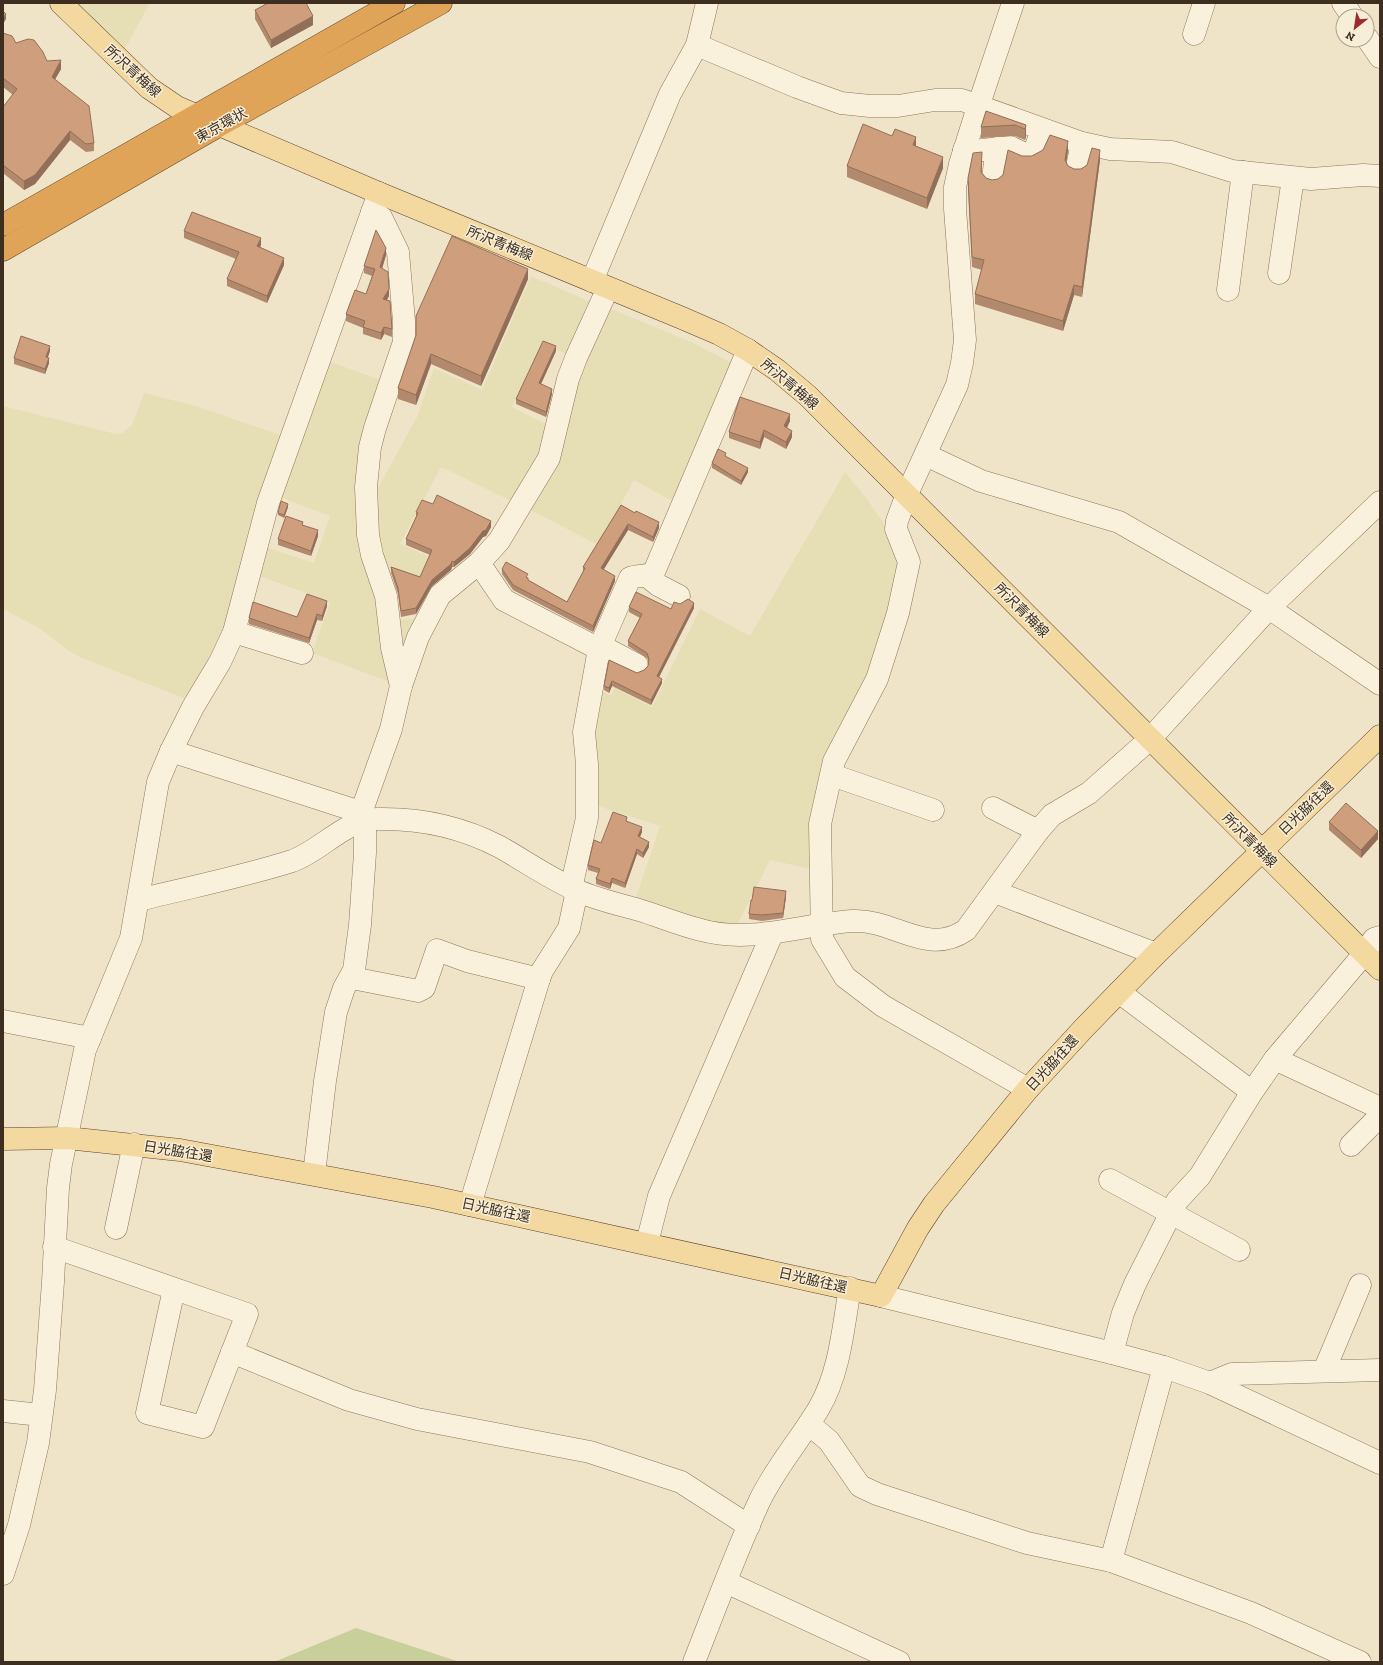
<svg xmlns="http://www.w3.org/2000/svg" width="1383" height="1665" viewBox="0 0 1383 1665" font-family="'Zilla Slab','Noto Sans JP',serif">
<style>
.farmland{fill:#e6deb5}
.green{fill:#c9cf9b}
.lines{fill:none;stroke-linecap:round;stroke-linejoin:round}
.minor-casing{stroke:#8d765c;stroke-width:23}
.major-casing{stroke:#5b4430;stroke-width:23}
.highway-casing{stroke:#5b4430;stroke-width:23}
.minor{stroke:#faf1dc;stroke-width:22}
.major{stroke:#f3d9a0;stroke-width:22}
.highway{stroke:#e0a458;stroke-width:22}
.wall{fill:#b2896c}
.shaded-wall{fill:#916f58}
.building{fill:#cf9f7d;stroke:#916f58}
.labels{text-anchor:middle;stroke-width:3;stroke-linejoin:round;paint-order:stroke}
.street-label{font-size:14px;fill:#3d2e20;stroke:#f7eed8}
</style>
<rect width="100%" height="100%" fill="#f0e4c8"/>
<g class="farmland">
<polygon points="74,3 150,3 123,52"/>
<polygon points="531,276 595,304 573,357 541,343 512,407 553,428 518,504 441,467 400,544 430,557 419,581 380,567 369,504 417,417 434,368 482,390"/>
<polygon points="604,306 691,342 736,365 678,504 634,480 598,545 525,507"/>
<polygon points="325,360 386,382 367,447 395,684 312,653 330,602 255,574 262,546 314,563 330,516 277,496"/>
<polygon points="144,393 196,406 286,437 231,620 186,699 80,657 69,651 39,628 3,609 3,406 116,434 122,433 132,425"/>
<polygon points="845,472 866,498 883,522 902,565 896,598 848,726 816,870 770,860 735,930 634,903 660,826 592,804 592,763 597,689 611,695 615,688 652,707 700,609 750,636"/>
<polygon points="422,618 400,676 391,621"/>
</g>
<polygon class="green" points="356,1628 460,1662 274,1662"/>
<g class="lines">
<g class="minor-casing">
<g id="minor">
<polyline points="1013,3 978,107 960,164 955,187 955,209 965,340 962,363 957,385 907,494 897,521 896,529 909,562 898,613 877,679 834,761 820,824 822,939 845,977 883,1006 1028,1089"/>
<polyline points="1343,3 1352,16"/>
<polyline points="1194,34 1204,3"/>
<polyline points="1367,38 1380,57"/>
<polyline points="697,45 797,87 841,103 870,106 898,106 935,100 962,100 1082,143 1110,149 1172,152 1232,171 1311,179 1363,175 1380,176"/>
<polyline points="964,150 974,151 1010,147 1027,155 1034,152 1042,130"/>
<polyline points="1077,167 1082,143"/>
<polyline points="993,178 997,148"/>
<polyline points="372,212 381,217 398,252 404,321 404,342 375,428 370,447 366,487 368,535 372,555 386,596 392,648 401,686"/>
<polyline points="1279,273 1293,178"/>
<polyline points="592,281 670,94 697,45 707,3"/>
<polyline points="1228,290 1243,172"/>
<polyline points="926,455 981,481 1119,522 1269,608 1380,684"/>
<polyline points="479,563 504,600 599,649"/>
<polyline points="647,576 658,585 679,596"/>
<polyline points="234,632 302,653"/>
<polyline points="601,646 637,665"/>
<polyline points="171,751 360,812"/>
<polyline points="832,775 933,810"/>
<polyline points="993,808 1038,831"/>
<polyline points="357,824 391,729 401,686 418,637 440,595 479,563 499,541 549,458 568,379 576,358 608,288"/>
<path d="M 571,888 L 587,818 L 587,764 L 584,732 L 599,649 L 630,578 C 638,575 646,577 654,572 L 748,350"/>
<polyline points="995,892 1156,954"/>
<path d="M 139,900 C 190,887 242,877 292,861 C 321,851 344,820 377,819 C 420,818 462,827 500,847 C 525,861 549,878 576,890 C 595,899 618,904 639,910 C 659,916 680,925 701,930 C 752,944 802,924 853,921 C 894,919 927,957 966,930 L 1038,831 L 1052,815 L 1089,793 L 1150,739 L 1269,608 L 1380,502"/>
<polyline points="352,978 418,991 424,988 437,950 467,961 539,979 470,1205"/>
<polyline points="539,979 542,971 569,928 577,891"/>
<polyline points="1119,992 1252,1092"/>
<polyline points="3,1021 90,1038"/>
<polyline points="1275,1059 1380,1108"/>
<polyline points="1351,1145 1380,1116"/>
<polyline points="314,1174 325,1081 336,1012 344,988 354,970 360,925 365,853 365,821"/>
<polyline points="1110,1180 1239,1250"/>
<polyline points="116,1228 134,1144"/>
<polyline points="647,1243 659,1196 772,934"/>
<polyline points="54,1247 247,1314 203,1427 147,1413 174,1289"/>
<polyline points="881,1296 1112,1353 1164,1367 1210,1383 1380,1463"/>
<polyline points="232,1352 349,1400 417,1419 590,1452 681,1482 749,1526"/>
<polyline points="1112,1353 1123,1313 1135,1284 1177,1201 1200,1176 1252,1092 1275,1059 1364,954 1374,939 1380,937"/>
<polyline points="1324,1371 1360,1285"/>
<polyline points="1210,1383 1232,1374 1380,1370"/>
<polyline points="3,1411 41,1415"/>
<polyline points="809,1424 829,1441 860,1486 877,1494 1027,1543 1111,1561 1251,1613 1360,1662"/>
<polyline points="1111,1561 1164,1367"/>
<polyline points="3,1574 19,1525 38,1443 45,1390 53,1282 58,1188 61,1164 85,1050 131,938 158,782 171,751 193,707 220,662 234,632 268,503 379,193"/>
<polyline points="726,1582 899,1662"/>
<path d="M 694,1662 C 715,1609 735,1554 759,1502 C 775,1468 800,1440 819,1408 C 840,1372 843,1328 850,1288"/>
</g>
</g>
<g class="major-casing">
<g id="major">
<polyline points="61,3 149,88 177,107 379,193 682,318 719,334 748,350 777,370 808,396 1380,969"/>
<polyline points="3,1139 67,1138 180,1150 433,1197 881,1296 918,1228 934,1204 1028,1089 1084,1028 1156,954 1380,736"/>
</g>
</g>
<g class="highway-casing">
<g id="highway">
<polyline points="3,225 394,3"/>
<polyline points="3,250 220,125 441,3"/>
</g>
</g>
<use href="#minor" class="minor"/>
<use href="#major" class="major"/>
<use href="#highway" class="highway"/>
</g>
<g class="wall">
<polygon points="255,10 313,25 271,48 255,19"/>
<polygon points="3,33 16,43 61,69 55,79 94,143 94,151 86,152 70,140 35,184 24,190 3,173 3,107 13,95 3,87"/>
<polygon points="986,111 1026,125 1026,136 1025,140 1015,136 981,138 981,127"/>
<polygon points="916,146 943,168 927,209 847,177 847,166"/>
<polygon points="1043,150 1068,151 1066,162 1068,166 1074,169 1081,169 1100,160 1082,297 1074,295 1063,331 975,304 975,294 982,270 972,267 968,188 968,178 982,163 982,173 986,178 992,180 998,179 1003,175 1022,156 1032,156"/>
<polygon points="184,231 261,245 260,247 284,265 267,303 227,286 227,279 236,259 184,238"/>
<polygon points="386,255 382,269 389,296 387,300 392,329 392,337 384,334 381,340 363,334 363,328 346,321 346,314 366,294 372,276 364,273 364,266"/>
<polygon points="528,279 481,386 431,364 416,405 398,399 398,388 416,335"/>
<polygon points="50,351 48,357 49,363 45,374 14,364 14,358"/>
<polygon points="556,351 541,384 552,394 546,417 516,404 516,399"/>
<polygon points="790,421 787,428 792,437 786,449 764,437 760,449 729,438 729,432"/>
<polygon points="712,463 748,472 741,485 712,468"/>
<polygon points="621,505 659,528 653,542 628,530 603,570 615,581 593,632 513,590 502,574 502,569 528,578 528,580 567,602 583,572 583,567"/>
<polygon points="288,507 284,518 278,515 278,513"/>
<polygon points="416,512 491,527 486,536 483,537 470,554 454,567 452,567 451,570 432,586 416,614 401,617 398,594 391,573 391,567 420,577 430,555 406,545 406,539 416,517"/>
<polygon points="303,525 318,536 311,556 278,545 278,539"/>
<polygon points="327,606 322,621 317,620 309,643 249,624 249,618 297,617"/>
<polygon points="629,607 671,609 694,608 659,677 662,683 651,705 612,686 609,693 604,690 604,686 609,660 637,673 644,670 648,666 649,662 647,658 628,646 628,641 640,618 629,612"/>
<polygon points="627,821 642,832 640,837 649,847 643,858 637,854 625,888 612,883 610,889 596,884 596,879 598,873 588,870 588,865 601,843"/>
<polygon points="1329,822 1378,839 1361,858 1329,830"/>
<polygon points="786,897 783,918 762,921 749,919 749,914"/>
</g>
<g class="shaded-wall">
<polygon points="6,14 6,19 3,24 3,18"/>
<polygon points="313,16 313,25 271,48 271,40"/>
<polygon points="61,60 61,69 52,85 52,77"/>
<polygon points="1026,125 1026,136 1025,140 1025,129"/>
<polygon points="70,131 70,140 35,184 24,190 24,181"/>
<polygon points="916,137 916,148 913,145"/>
<polygon points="1068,141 1068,151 1065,171 1065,160"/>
<polygon points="1100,150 1100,160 1082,297 1082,287"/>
<polygon points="943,157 943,168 927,209 927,198"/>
<polygon points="261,238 261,245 257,253 257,246"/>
<polygon points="386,248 386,255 380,275 380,267"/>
<polygon points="284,258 284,265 267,303 267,296"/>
<polygon points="528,269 528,279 481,386 481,376"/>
<polygon points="1074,285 1074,295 1063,331 1063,321"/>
<polygon points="389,289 389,296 383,306 383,299"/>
<polygon points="384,327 384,334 381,340 381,333"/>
<polygon points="50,346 50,351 46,362 46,357"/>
<polygon points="556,346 556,351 539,388 539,383"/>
<polygon points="431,354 431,364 416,405 416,395"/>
<polygon points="49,358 49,363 45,374 45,369"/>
<polygon points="552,389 552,394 546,417 546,412"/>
<polygon points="790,414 790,421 784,433 784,426"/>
<polygon points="764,430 764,437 760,449 760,442"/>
<polygon points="792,431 792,437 786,449 786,442"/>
<polygon points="748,468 748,472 741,485 741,481"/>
<polygon points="288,504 288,507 284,518 284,515"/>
<polygon points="491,521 491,527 486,536 483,537 470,554 454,567 454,562"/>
<polygon points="659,522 659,528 653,542 653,537"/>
<polygon points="628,524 628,530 601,574 601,568"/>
<polygon points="318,530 318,536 311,556 311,551"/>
<polygon points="452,561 452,567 451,570 432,586 416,614 416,608 432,580"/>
<polygon points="615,576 615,581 593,632 593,626"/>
<polygon points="327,601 327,606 322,621 322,616"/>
<polygon points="694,603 694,608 657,681 657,676"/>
<polygon points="317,614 317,620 309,643 309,638"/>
<polygon points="662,679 662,683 651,705 651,700"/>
<polygon points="612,681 612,686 609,693 609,688"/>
<polygon points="642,827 642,832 638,841 638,836"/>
<polygon points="1378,831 1378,839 1361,858 1361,850"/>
<polygon points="649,842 649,847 643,858 643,853"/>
<polygon points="637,849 637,854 625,888 625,883"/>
<polygon points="612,878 612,883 610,889 610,884"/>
<polygon points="786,891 786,897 783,918 783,913"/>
</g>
<g class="building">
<polygon points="268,3 306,3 313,16 271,40 255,10"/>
<polygon points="3,11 6,14 3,18"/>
<polygon points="3,33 12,36 16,43 28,39 34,40 43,52 47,61 61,60 52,77 89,106 94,143 86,144 70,131 35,175 24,181 3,165 3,107 17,89 3,78"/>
<polygon points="986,111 1026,125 1025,129 1015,125 981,127"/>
<polygon points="863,124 892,136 895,129 916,137 913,145 943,157 927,198 847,166"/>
<polygon points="1050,135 1068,141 1065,160 1068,166 1074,169 1081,169 1087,165 1092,148 1100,150 1082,287 1074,285 1063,321 975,294 984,260 972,257 968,178 973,153 982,152 981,172 986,178 992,180 998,179 1003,175 1008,150 1022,156 1032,156 1043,150"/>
<polygon points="192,212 261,238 257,246 284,258 267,296 227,279 239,252 184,231"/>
<polygon points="376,230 386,248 380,267 388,272 389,289 383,299 390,301 392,329 384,327 381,333 363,327 365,321 346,314 355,290 366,294 375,269 364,266"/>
<polygon points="452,236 528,269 481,376 431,354 416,395 398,388 416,335 416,316"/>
<polygon points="21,336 50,346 46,357 49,358 45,369 14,358"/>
<polygon points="543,341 556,346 539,383 552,389 546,412 516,399"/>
<polygon points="740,397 790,414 784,426 792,431 786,442 764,430 760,442 729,432"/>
<polygon points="718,449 726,453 725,456 748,468 741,481 712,463"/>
<polygon points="437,495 491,521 486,530 483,531 470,548 454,562 452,561 451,564 432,580 416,608 401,611 398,588 391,567 420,577 432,550 406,539 418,513 416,512 422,500 433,504"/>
<polygon points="281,501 288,504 284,515 278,513"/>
<polygon points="621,505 635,513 636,511 659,522 653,537 628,524 601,568 615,576 593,626 513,585 502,569 506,562 528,574 526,577 528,578 528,580 567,602 585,568 583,567"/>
<polygon points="286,516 303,522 302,525 318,530 311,551 278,539"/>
<polygon points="636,592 671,609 674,602 680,604 688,599 694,603 657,676 662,679 651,700 612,681 609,688 604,686 609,660 637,673 644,670 648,666 649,659 647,653 628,641 642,614 629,607"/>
<polygon points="307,594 327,601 322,616 317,614 309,638 249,618 253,602 297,617"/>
<polygon points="1346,803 1378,831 1361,850 1329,822"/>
<polygon points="613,812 627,817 626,821 642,827 638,836 649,842 643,853 637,849 625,883 612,878 610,884 596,879 600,869 588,865 594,840 601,843"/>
<polygon points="754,887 786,891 783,913 762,915 749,914 751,900 752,900"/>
</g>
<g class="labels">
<g class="street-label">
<text transform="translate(133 71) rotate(42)" y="5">所沢青梅線</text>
<text transform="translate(221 125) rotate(-29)" y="5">東京環状</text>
<text transform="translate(500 243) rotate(22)" y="5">所沢青梅線</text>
<text transform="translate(790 384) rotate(40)" y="5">所沢青梅線</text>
<text transform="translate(1022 610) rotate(45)" y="5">所沢青梅線</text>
<text transform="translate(1306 808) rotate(-44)" y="5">日光脇往還</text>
<text transform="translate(1250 840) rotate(45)" y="5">所沢青梅線</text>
<text transform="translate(1052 1063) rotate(-48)" y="5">日光脇往還</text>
<text transform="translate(178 1151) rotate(9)" y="5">日光脇往還</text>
<text transform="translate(496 1210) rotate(12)" y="5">日光脇往還</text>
<text transform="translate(813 1280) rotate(13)" y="5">日光脇往還</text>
</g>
</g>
<rect width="1383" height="1665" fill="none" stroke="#3d2e20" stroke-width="8"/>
<g transform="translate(1355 28) rotate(210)"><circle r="19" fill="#f7eed8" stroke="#ada18e"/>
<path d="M0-3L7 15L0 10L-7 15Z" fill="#9e2a2b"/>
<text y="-6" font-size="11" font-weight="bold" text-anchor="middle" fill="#3d2e20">N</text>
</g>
</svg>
